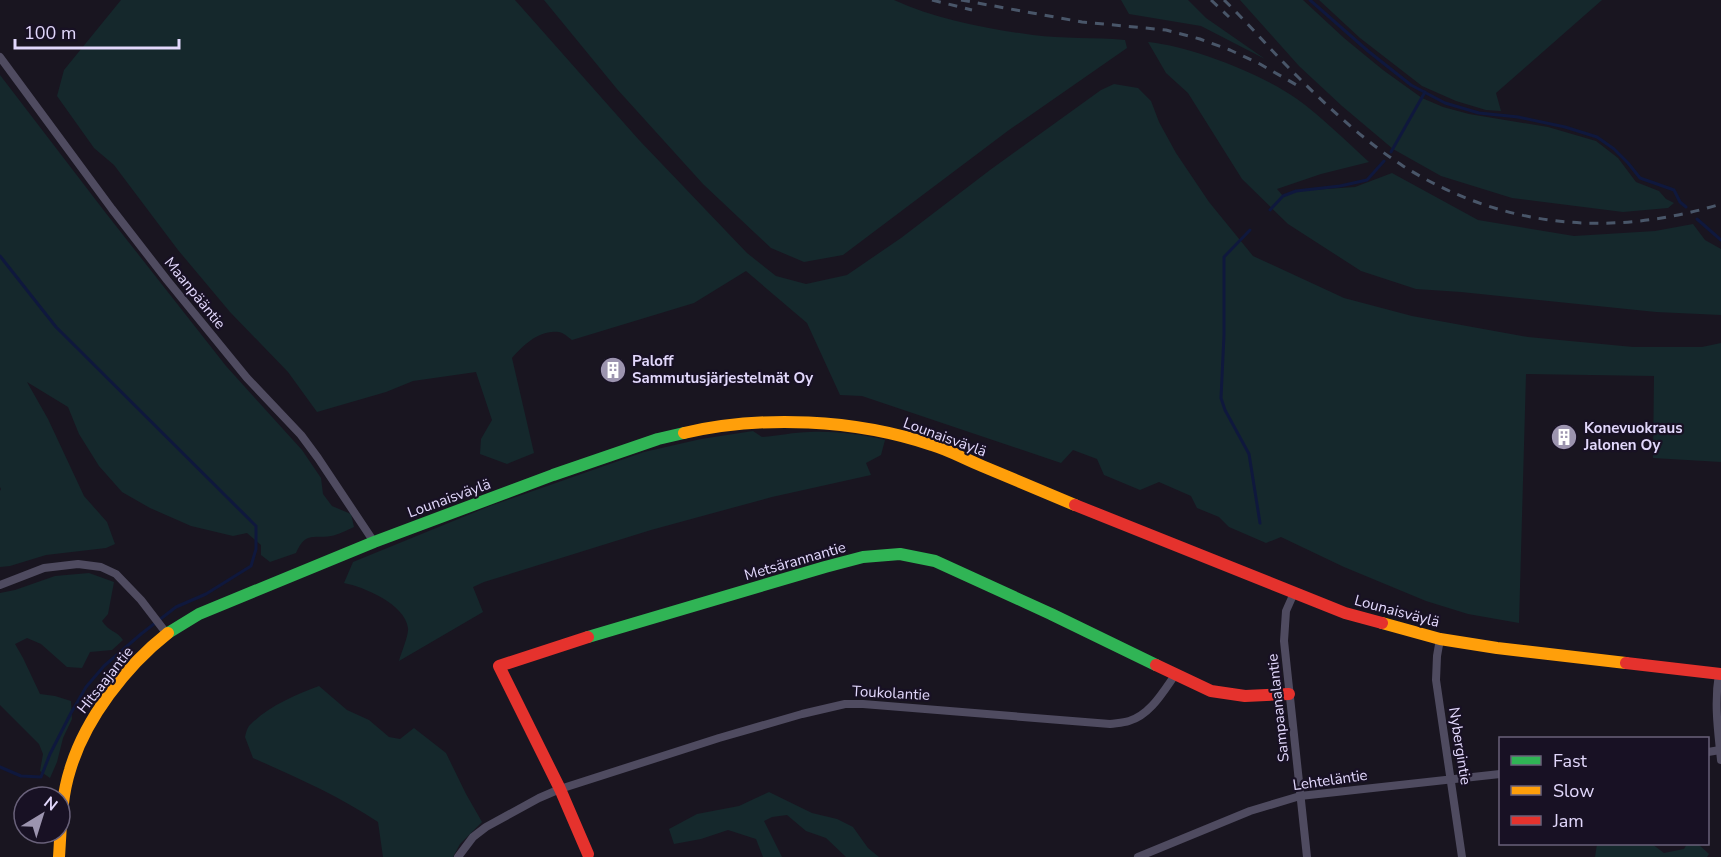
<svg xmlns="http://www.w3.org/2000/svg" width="1721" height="857" viewBox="0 0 1721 857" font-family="'Nunito Sans',sans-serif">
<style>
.green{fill:#15282c}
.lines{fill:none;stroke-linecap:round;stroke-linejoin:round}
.stream{stroke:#0f183d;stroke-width:3}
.street{stroke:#4f4b60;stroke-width:8}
.fast{stroke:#30b455;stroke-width:12}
.slow{stroke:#ff9f0a;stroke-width:12}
.jam{stroke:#e5322d;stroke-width:12}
.rail{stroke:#495669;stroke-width:3;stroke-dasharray:9 8;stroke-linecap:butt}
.labels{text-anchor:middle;stroke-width:4.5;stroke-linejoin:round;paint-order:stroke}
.street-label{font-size:15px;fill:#e2d8fc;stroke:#181124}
.poi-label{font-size:15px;font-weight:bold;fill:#e2d8fc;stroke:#181124;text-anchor:start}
</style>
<rect width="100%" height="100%" fill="#191520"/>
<g class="green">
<path d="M 121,0 L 515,0 L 639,140 L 747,253 L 776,276 L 806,284 L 847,275 L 901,238 L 990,170 L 1101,90 L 1114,84 L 1138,88 L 1151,101 L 1159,122 L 1176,153 L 1209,202 L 1253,256 L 1344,298 L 1412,316 L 1528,337 L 1633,347 L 1702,347 L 1721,343 L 1721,462 L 1653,458 L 1654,376 L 1526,374 L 1519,623 L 1468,614 L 1426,601 L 1344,567 L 1281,537 L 1266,543 L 1229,527 L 1219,517 L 1197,508 L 1191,496 L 1159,482 L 1140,490 L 1104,475 L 1097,459 L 1073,450 L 1061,463 L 862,396 L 840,395 L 807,323 L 746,271 L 694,303 L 572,340 C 568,337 564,333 559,332 C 540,329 523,345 512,358 L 534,453 L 507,464 L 480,454 L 481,439 L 492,420 L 476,372 L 413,381 L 386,392 L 317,412 L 288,372 L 230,312 L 178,250 L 114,165 L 94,148 L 57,96 L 64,70 Z"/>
<path d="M 544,0 L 894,0 C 935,19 988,29 1033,35 C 1063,39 1094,37 1125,40 L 1127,48 L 1009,130 L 843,255 L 804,262 L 771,248 L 703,184 L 617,89 Z"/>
<polygon points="1121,0 1188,0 1206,18 1265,59 1201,26 1129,14"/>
<polygon points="1240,0 1303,0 1344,38 1383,70 1422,98 1443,107 1469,114 1548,127 1596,141 1618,158 1636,182 1659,191 1666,199 1674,203 1668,208 1623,212 1512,198 1441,176 1393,149 1342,106 1299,66"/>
<polygon points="1319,0 1602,0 1496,93 1501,111 1486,110 1456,101 1422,86 1360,38"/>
<path d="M 1148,42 C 1190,46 1262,74 1297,99 C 1321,116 1347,142 1369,162 L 1321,174 L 1277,189 L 1283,196 L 1296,191 L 1355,187 L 1392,173 L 1478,220 L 1574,236 L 1655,231 L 1693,224 L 1705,240 L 1721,249 L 1721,315 L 1656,312 L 1461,292 L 1416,289 L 1361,271 L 1288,224 L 1242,179 L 1188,93 L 1166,73 Z"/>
<path d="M 0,75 L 105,212 L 226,366 L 302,450 L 321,478 L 323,494 L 332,506 L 351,514 L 354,527 C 347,530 338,535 331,536 C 312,539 306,531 296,553 L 270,562 L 261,555 L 261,545 L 247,533 L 233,536 L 191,526 L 150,508 L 122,492 L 99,466 L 79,434 L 68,407 L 27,382 L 48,419 L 84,496 L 107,522 L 115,544 L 106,548 L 46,555 L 10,566 L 0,567 L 0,491 L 1,489 L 0,487 Z"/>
<path d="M 753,431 L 762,437 C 778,436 794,432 810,432 C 835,431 861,434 885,440 L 881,455 L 866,463 L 871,475 L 772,497 L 651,530 L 484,582 L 473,587 L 483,612 L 399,661 C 401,653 409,635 408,628 C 405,604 364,587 344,583 L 353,562 L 490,506 L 644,452 L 701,439 Z"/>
<path d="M 89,573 L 114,582 L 108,614 L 102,621 C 109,632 116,630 123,640 L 112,650 L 90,652 L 82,668 L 67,667 L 41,644 L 27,638 L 15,644 L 23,658 L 40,694 L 55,696 L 71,701 L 72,719 L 63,738 L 57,762 L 50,778 L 40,771 L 43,754 L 39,744 L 0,705 L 0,593 L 15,590 L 55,576 Z"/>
<path d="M 319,686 L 347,710 L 369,720 L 389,737 L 400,739 L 414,728 L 446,753 L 466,794 L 482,822 L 460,844 L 453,857 L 383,857 L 378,822 C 339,796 296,777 253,758 L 245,737 C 246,733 247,727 251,724 C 269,706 295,695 319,686 Z"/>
<polygon points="769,792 812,813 837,819 853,827 868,848 879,857 846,857 826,838 806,831 787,815 772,817 764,821 782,857 763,857 756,839 728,830 701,839 674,844 669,829 697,814 739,806"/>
<polygon points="1597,844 1652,844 1664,853 1684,849 1687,844 1698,844 1709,854 1707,857 1595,857"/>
</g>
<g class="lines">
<g class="stream">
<polyline points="1310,0 1368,51 1411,85 1445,103 1479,113 1518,117 1565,127 1597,137 1614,149 1628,163 1640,178 1674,190 1680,202 1686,207"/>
<polyline points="1391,152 1425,92"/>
<polyline points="1270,210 1283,196 1296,191 1340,186 1367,180 1384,161"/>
<polyline points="1697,219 1721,240"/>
<polyline points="1250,230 1224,257 1224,335 1221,398 1225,410 1249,454 1260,523"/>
<polyline points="0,256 56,327 256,526 256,549 251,566 206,594 176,607 141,634 104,666 86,687 71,713 50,754 41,777 21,776 0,767"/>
</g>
<g class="street">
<polyline points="0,57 112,209 167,280 247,378 301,435 318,458 374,542"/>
<polyline points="0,585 44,568 78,564 101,567 116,574 141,600 167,634"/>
<polyline points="1294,593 1286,611 1284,641 1307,857"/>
<polyline points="1440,639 1437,656 1436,680 1462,857"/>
<path d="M 1719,674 C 1714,703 1718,730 1721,760"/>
<polyline points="1708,752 1720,750"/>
<path d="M 458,857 L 473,837 L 486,827 L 539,798 L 560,789 L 719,738 L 802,714 L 845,704 L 863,704 L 1110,724 C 1116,723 1123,723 1129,721 C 1150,715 1163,692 1175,675"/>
<polyline points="1138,857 1250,811 1300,796 1500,774"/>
</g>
<g class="fast">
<polyline points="168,633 199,614 374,542 553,475 658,439 684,433"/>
<polyline points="588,637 825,567 863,557 900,554 935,561 1051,614 1156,665"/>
</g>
<g class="slow">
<path d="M 684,433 C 762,415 855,419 932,445 C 949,450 965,459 982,466 C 1013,479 1044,492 1075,505"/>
<polyline points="1382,623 1440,639 1497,648 1626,663"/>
<path d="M 59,857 C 61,828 61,798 70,770 C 85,719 126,666 168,633"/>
</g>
<g class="jam">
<polyline points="1075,505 1345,613 1382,623"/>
<polyline points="588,637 499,666 560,789 588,854"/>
<polyline points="1626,663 1721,674"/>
<polyline points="1156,665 1211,691 1245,696 1289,694"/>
</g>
<g class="rail">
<polyline points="932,0 972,10"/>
<polyline points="961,0 1082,22 1166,30 1200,39 1230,50 1260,64 1300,87"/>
<polyline points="1211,0 1229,17"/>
<path d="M 1224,0 C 1250,25 1273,53 1299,78 C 1331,110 1366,142 1403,166 C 1502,228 1610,238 1721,204"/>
</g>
</g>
<defs>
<g id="building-disc" transform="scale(1.35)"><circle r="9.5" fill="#9c94af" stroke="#181124"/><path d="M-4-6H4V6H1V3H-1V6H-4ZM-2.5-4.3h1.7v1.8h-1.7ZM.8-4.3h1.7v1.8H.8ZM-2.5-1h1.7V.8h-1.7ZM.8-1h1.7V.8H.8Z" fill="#fff"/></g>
</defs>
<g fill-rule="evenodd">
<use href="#building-disc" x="613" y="370"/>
<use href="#building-disc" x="1564" y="437"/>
</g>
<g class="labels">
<g class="street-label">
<text transform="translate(195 293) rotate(51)" y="5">Maanpääntie</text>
<text transform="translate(945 437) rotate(20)" y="5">Lounaisväylä</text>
<text transform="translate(449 498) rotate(-20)" y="5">Lounaisväylä</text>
<text transform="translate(795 561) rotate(-16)" y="5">Metsärannantie</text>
<text transform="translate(1397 611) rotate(15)" y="5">Lounaisväylä</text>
<text transform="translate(105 680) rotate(-52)" y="5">Hitsaajantie</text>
<text transform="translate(891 693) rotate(3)" y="5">Toukolantie</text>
<text transform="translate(1278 708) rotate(-96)" y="5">Sampaanalantie</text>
<text transform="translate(1460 746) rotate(81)" y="5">Nybergintie</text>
<text transform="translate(1330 780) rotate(-8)" y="5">Lehteläntie</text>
</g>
<g class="poi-label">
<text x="632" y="366">Paloff<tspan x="632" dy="17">Sammutusjärjestelmät Oy</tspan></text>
<text x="1584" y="433">Konevuokraus<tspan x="1584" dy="17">Jalonen Oy</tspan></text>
</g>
</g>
<rect x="1499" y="737" width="210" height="108" fill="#181124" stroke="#69617a" stroke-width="1.5"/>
<rect x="1511" y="756" width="30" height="9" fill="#30b455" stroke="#69617a" stroke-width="1.5"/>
<text x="1553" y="767" font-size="18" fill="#e2d8fc">Fast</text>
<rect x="1511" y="786" width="30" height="9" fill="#ff9f0a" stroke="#69617a" stroke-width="1.5"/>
<text x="1553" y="797" font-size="18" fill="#e2d8fc">Slow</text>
<rect x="1511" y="816" width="30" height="9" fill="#e5322d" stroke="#69617a" stroke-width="1.5"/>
<text x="1553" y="827" font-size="18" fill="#e2d8fc">Jam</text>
<g transform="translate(42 815) rotate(38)"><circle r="28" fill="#181124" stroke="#69617a" stroke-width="1.5"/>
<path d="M0-4.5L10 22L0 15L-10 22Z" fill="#9c94af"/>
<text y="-9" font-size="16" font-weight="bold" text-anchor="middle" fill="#e2d8fc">N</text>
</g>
<path d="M15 39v9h164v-9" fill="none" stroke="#e2d8fc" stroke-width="3"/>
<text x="24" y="39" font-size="18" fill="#e2d8fc" stroke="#181124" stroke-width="4.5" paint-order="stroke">100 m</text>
</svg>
